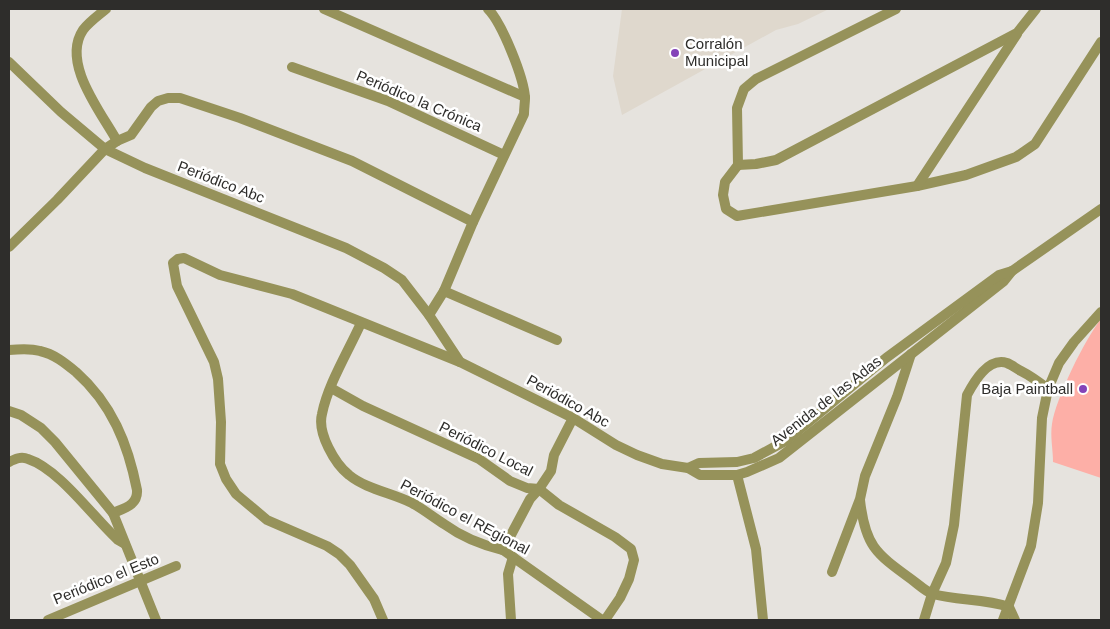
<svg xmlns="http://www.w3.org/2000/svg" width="1110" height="629" viewBox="0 0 1110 629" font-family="Helvetica,sans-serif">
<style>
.built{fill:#dfd8cd}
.green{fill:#fdafa7}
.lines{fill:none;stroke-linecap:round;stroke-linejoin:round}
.minor{stroke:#96925a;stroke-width:10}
.tertiary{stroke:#96925a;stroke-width:10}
.poi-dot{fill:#8443b8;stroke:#fff;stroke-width:2}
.labels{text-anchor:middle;stroke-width:5;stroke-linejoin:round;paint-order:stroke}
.poi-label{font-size:15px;fill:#2e2d2b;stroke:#fff;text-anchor:start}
.street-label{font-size:15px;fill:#2e2d2b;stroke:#fff}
</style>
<rect width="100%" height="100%" fill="#e6e3de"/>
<polygon class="built" points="622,9 829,9 798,24 776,30 622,115 613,76"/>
<path class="green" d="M 1101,319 L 1101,478 L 1053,462 C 1053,450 1050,436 1052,424 C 1056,398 1085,339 1101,319 Z"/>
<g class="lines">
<g class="minor">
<path d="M 106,9 C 99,15 89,22 83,30 C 61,63 101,112 117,141"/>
<polyline points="324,9 525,97"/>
<polyline points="896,9 756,79 744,89 737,108 738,165 725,182 723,195 726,209 737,216 917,186 966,175 1016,157 1035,144 1101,42"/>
<polyline points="292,67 388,101 504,155"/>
<polyline points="738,165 756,164 776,160 1017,33 1036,9"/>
<polyline points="917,186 1017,34"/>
<polyline points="9,247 57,200 105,149 117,141 131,135 151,107 158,101 168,98 180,98 240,118 352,161 473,222"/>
<path d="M 444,291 L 473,222 L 524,114 C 524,108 525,103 525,98 C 524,78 502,23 488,9"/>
<polyline points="429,315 444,291 557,340"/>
<path d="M 361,323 C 348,352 328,384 322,414 C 317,433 335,464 349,475 C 366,489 392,493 412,503 C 423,509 433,517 444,524 C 462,537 481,545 503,550 L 602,620"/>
<path d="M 9,350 C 19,349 30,348 40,351 C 54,354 65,363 76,372 C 112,404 128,444 137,490 C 138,505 125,508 113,513"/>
<polyline points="331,388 363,406 479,459 510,481 527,488 539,489 559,505 615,537 631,549 634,560 629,579 620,598 605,620"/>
<polyline points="9,411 21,415 41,428 55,442 113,513 156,620"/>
<path d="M 9,462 C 15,459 21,456 28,459 C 59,469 93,517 118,540 L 125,544"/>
<polyline points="737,475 756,549 763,620"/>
<path d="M 860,500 C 865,545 875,553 911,579 C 918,584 926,592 933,594 C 958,601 984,598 1009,607 L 1015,620"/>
<polyline points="503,550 530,499 539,489 551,471 554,455 573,418"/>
<polyline points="832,572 860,499 865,476 897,397 911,354"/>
<polyline points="48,620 176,566"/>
<polyline points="383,620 374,599 350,565 339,554 327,546 267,520 236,494 226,479 220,464 221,422 218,379 214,362 177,286 173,263 178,259 184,258 220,275 292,294 460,362"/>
<polyline points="511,620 508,574 513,557"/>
<path d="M 924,620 L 932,594 L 946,563 L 954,525 L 967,395 C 974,382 988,357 1007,363 C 1012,365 1017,369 1021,371 C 1031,376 1039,382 1048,389"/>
<polyline points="1003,620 1031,546 1038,503 1042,418 1048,389 1059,363 1074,342 1101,312"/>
</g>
<g class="tertiary">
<polyline points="9,62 61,112 105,149 145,168 346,248 384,268 402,280 429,315 460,362 573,418 616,445 637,455 662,464 688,468 700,475 737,475 747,472 779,458 1004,281 1012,271"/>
<polyline points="688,468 699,463 737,462 754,458 787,440 886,358 999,275 1012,271 1101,209"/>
</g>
</g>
<g class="poi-dot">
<circle cx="675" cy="53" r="5"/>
<circle cx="1083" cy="389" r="5"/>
</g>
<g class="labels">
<g class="poi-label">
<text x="685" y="49">Corralón<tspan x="685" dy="17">Municipal</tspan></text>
<text x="1073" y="394" text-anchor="end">Baja Paintball</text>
</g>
<g class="street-label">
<text transform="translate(419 101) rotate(23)" y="5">Periódico la Crónica</text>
<text transform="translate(221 182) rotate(21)" y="5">Periódico Abc</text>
<text transform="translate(568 401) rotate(29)" y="5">Periódico Abc</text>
<text transform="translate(826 401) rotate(-38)" y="5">Avenida de las Adas</text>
<text transform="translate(486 449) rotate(27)" y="5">Periódico Local</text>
<text transform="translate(465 517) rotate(28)" y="5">Periódico el REgional</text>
<text transform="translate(106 579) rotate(-22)" y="5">Periódico el Esto</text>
</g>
</g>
<rect width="1110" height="629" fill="none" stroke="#2e2d2b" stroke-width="20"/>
</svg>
